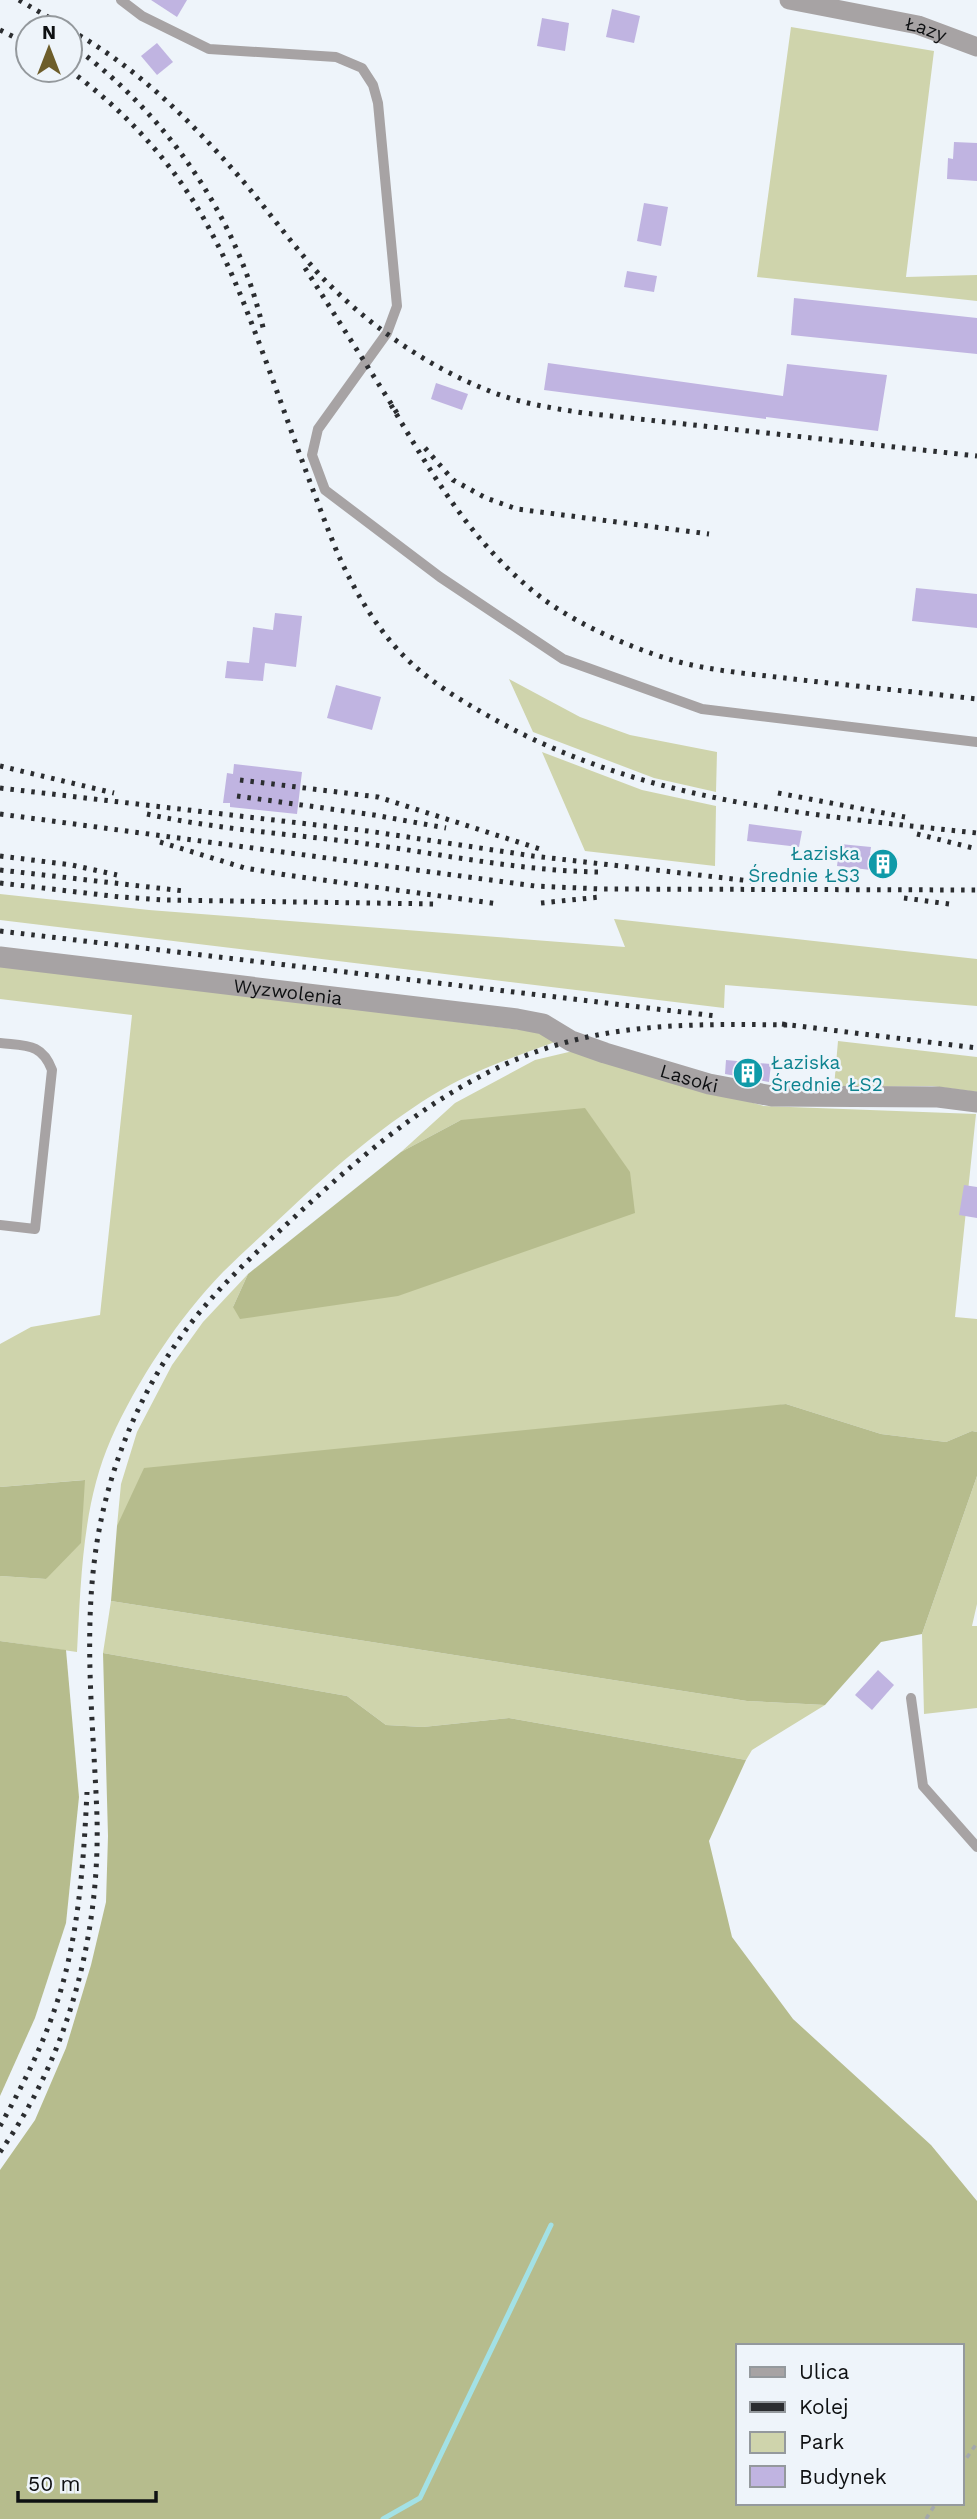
<svg xmlns="http://www.w3.org/2000/svg" width="977" height="2519" viewBox="0 0 977 2519" font-family="'Work Sans',sans-serif">
<style>
.green{fill:#cfd4ac}
.forest{fill:#b6bc8d;fill-rule:evenodd}
.lines{fill:none;stroke-linecap:round;stroke-linejoin:round}
.stream{stroke:#a3e1e5;stroke-width:5}
.building{fill:#c0b4e1}
.path{stroke:#a3a7ac;stroke-width:3.5;stroke-dasharray:5 5;stroke-linecap:butt}
.service{stroke:#a7a3a4;stroke-width:10}
.minor{stroke:#a7a3a4;stroke-width:19}
.tertiary{stroke:#a7a3a4;stroke-width:21}
.rail{stroke:#2b2d30;stroke-width:5;stroke-dasharray:3.5 7;stroke-linecap:butt}
.labels{text-anchor:middle;stroke-width:5;stroke-linejoin:round;paint-order:stroke}
.street-label{font-size:19px;fill:#0e1012;stroke:#eef4fa}
.culture-label{font-size:19px;fill:#0d838f;stroke:#eef4fa;text-anchor:end}
</style>
<rect width="100%" height="100%" fill="#eef4fa"/>
<g class="green">
<polygon points="791,27 934,51 906,277 977,275 977,301 757,277"/>
<polygon points="509,679 580,717 630,735 717,752 716,792 654,778 533,732"/>
<polygon points="542,752 642,790 716,806 715,866 585,851"/>
<polygon points="0,894 149,910 625,947 614,919 977,959 977,1006 725,985 724,1008 0,920"/>
<path d="M 0,965 L 539,1032 L 555,1042 C 517,1056 478,1069 443,1089 C 386,1122 336,1166 289,1210 C 267,1231 244,1251 223,1272 C 179,1317 137,1381 111,1439 C 82,1505 81,1581 77,1652 L 0,1641 L 0,1576 L 46,1579 L 84,1480 L 0,1487 L 0,1344 L 31,1327 L 100,1315 L 132,1015 L 0,999 Z"/>
<polygon points="838,1041 977,1057 977,1092 932,1086 834,1087"/>
<polygon points="573,1051 764,1106 976,1114 955,1317 977,1319 977,1432 972,1431 946,1442 881,1434 786,1404 117,1526 121,1484 137,1432 172,1365 203,1322 248,1274 233,1307 461,1120 401,1152 455,1103 535,1060"/>
<polygon points="977,1476 977,1604 972,1626 977,1626 977,1708 924,1714 922,1634"/>
<polygon points="111,1601 747,1701 825,1705 752,1750 746,1760 509,1718 423,1727 386,1725 347,1696 103,1653"/>
</g>
<g class="forest">
<polygon points="585,1108 630,1172 635,1213 398,1296 240,1319 233,1307 248,1274 401,1152 461,1120"/>
<polygon points="786,1404 881,1434 946,1442 972,1431 977,1432 977,1476 922,1634 881,1642 825,1705 747,1701 111,1601 117,1526 144,1468"/>
<polygon points="85,1480 81,1543 46,1579 0,1576 0,1487"/>
<polygon points="0,1641 66,1650 79,1797 66,1923 35,2018 0,2096"/>
<path d="M 103,1653 L 347,1696 L 386,1725 L 423,1727 L 509,1718 L 746,1760 L 709,1841 L 732,1937 L 793,2019 L 931,2145 L 977,2201 L 977,2519 L 0,2519 L 0,2170 L 35,2120 L 66,2048 L 91,1965 L 106,1902 L 108,1836 ZM 737,2346 L 961,2346 L 961,2503 L 737,2503 Z"/>
</g>
<g class="lines">
<polyline class="stream" points="383,2519 420,2498 551,2225"/>
</g>
<g class="building">
<polygon points="151,0 187,0 177,17"/>
<polygon points="612,9 640,16 634,43 606,37"/>
<polygon points="542,18 569,23 565,51 537,46"/>
<polygon points="157,43 173,62 157,75 141,56"/>
<polygon points="954,142 977,143 977,181 947,179 948,158 953,159"/>
<polygon points="644,203 668,207 661,246 637,241"/>
<polygon points="627,271 657,276 654,292 624,287"/>
<polygon points="794,298 977,318 977,354 791,335"/>
<polygon points="548,363 783,396 787,364 887,375 878,431 766,417 766,419 544,390"/>
<polygon points="436,383 468,394 462,410 431,399"/>
<polygon points="916,588 977,594 977,628 912,621"/>
<polygon points="275,613 302,616 296,667 265,663 263,681 225,678 227,661 249,663 253,627 273,630"/>
<polygon points="336,685 381,697 372,730 327,718"/>
<polygon points="234,764 302,772 297,814 230,807 230,803 223,803 227,773 233,774"/>
<polygon points="749,824 802,831 799,847 747,841"/>
<polygon points="840,844 871,847 870,854 898,858 896,873 837,866"/>
<polygon points="726,1060 771,1064 769,1082 725,1074"/>
<polygon points="964,1185 977,1187 977,1218 959,1215"/>
<polygon points="878,1670 894,1685 872,1710 855,1695"/>
</g>
<g class="lines">
<g class="path">
<polyline points="961,2466 977,2443"/>
<polyline points="926,2519 936,2503"/>
</g>
<g class="service">
<polyline points="121,0 142,16 209,49 336,57 362,68 373,85 378,103 397,306 387,333 318,429 312,455 325,490 440,577 563,659 702,709 977,742"/>
<path d="M 0,1043 C 26,1046 42,1043 52,1070 L 35,1229 L 0,1225"/>
<polyline points="911,1698 923,1786 977,1847"/>
</g>
<path class="minor" id="s1" d="M 789,0 L 918,25 L 977,47"/>
<path class="tertiary" id="s2" d="M 0,957 L 517,1019 L 543,1024 L 571,1041 L 605,1053 L 709,1084 L 772,1096 L 938,1097 L 977,1102"/>
<g class="rail">
<polyline points="19,0 67,28"/>
<polyline points="0,30 28,44"/>
<path d="M 70,30 C 140,69 196,126 248,187 C 271,215 293,245 318,273 C 364,322 424,365 487,390 C 518,403 551,408 584,413 L 977,456"/>
<path d="M 70,44 C 150,101 213,183 247,275 C 254,293 259,312 264,331"/>
<path d="M 69,70 C 127,112 178,168 211,232 C 234,274 250,319 267,364 C 290,427 312,490 337,552 C 353,588 372,621 398,650 C 425,679 458,699 492,718 C 641,802 811,815 977,833"/>
<polyline points="305,268 397,413"/>
<path d="M 391,405 C 430,471 468,536 527,586 C 564,619 625,646 672,660 C 710,671 753,674 793,679 C 854,686 916,692 977,699"/>
<polyline points="425,448 453,480 486,498 517,509 709,534"/>
<polyline points="0,766 114,793"/>
<polyline points="240,780 378,797 543,850"/>
<polyline points="0,788 368,831 533,856 751,881"/>
<polyline points="778,793 905,817"/>
<polyline points="237,796 374,815 446,828"/>
<polyline points="0,814 535,886 601,889 977,890"/>
<path d="M 147,814 C 220,830 294,834 368,844 C 446,855 522,871 601,872"/>
<polyline points="917,834 977,849"/>
<polyline points="160,842 245,868 286,875 499,904"/>
<polyline points="0,856 72,865 117,875"/>
<polyline points="0,870 184,891"/>
<polyline points="0,883 120,897 163,900 438,904"/>
<polyline points="904,898 949,904"/>
<polyline points="541,903 600,897"/>
<polyline points="0,931 716,1016"/>
<polyline points="782,1024 977,1048"/>
<path d="M 0,2126 C 26,2080 50,2031 64,1979 C 80,1918 84,1854 87,1792"/>
<path d="M 0,2152 C 69,2055 100,1934 97,1817 C 94,1732 84,1648 94,1564 C 103,1484 133,1404 180,1338 C 210,1295 249,1259 288,1223 C 365,1152 446,1081 547,1048 C 626,1022 707,1024 790,1025"/>
</g>
</g>
<defs>
<g id="building-disc" transform="scale(1.575)"><circle r="9.5" fill="#0f9aa8" stroke="#eef4fa"/><path d="M-4-6H4V6H1V3H-1V6H-4ZM-2.5-4.3h1.7v1.8h-1.7ZM.8-4.3h1.7v1.8H.8ZM-2.5-1h1.7V.8h-1.7ZM.8-1h1.7V.8H.8Z" fill="#fff"/></g>
</defs>
<g fill-rule="evenodd">
<use href="#building-disc" x="883" y="864"/>
<use href="#building-disc" x="748" y="1073"/>
</g>
<g class="labels">
<g class="street-label">
<text dy="7" stroke="none"><textPath href="#s1" startOffset="140">Łazy</textPath></text>
<text dy="7" stroke="none"><textPath href="#s2" startOffset="290">Wyzwolenia</textPath></text>
<text dy="7" stroke="none"><textPath href="#s2" startOffset="704">Lasoki</textPath></text>
</g>
<g class="culture-label">
<text x="860" y="860">Łaziska<tspan x="860" dy="22">Średnie ŁS3</tspan></text>
<text x="771" y="1069" text-anchor="start">Łaziska<tspan x="771" dy="22">Średnie ŁS2</tspan></text>
</g>
</g>
<rect x="736" y="2344" width="228" height="161" fill="#eef4fa" stroke="#94999d" stroke-width="2"/>
<rect x="750" y="2367" width="35" height="10" fill="#a7a3a4" stroke="#94999d" stroke-width="2"/>
<text x="799" y="2379" font-size="21" fill="#0e1012">Ulica</text>
<rect x="750" y="2402" width="35" height="10" fill="#2b2d30" stroke="#94999d" stroke-width="2"/>
<text x="799" y="2414" font-size="21" fill="#0e1012">Kolej</text>
<rect x="750" y="2432" width="35" height="21" fill="#cfd4ac" stroke="#94999d" stroke-width="2"/>
<text x="799" y="2449" font-size="21" fill="#0e1012">Park</text>
<rect x="750" y="2466" width="35" height="21" fill="#c0b4e1" stroke="#94999d" stroke-width="2"/>
<text x="799" y="2484" font-size="21" fill="#0e1012">Budynek</text>
<g transform="translate(49 49)"><circle r="33" fill="#eef4fa" stroke="#94999d" stroke-width="2"/>
<path d="M0-5L12 26L0 18L-12 26Z" fill="#6d5d2a"/>
<text y="-10" font-size="19" font-weight="bold" text-anchor="middle" fill="#0e1012">N</text>
</g>
<path d="M18 2491v10h138v-10" fill="none" stroke="#0e1012" stroke-width="3.5"/>
<text x="28" y="2491" font-size="21" fill="#0e1012" stroke="#eef4fa" stroke-width="5" paint-order="stroke">50 m</text>
</svg>
